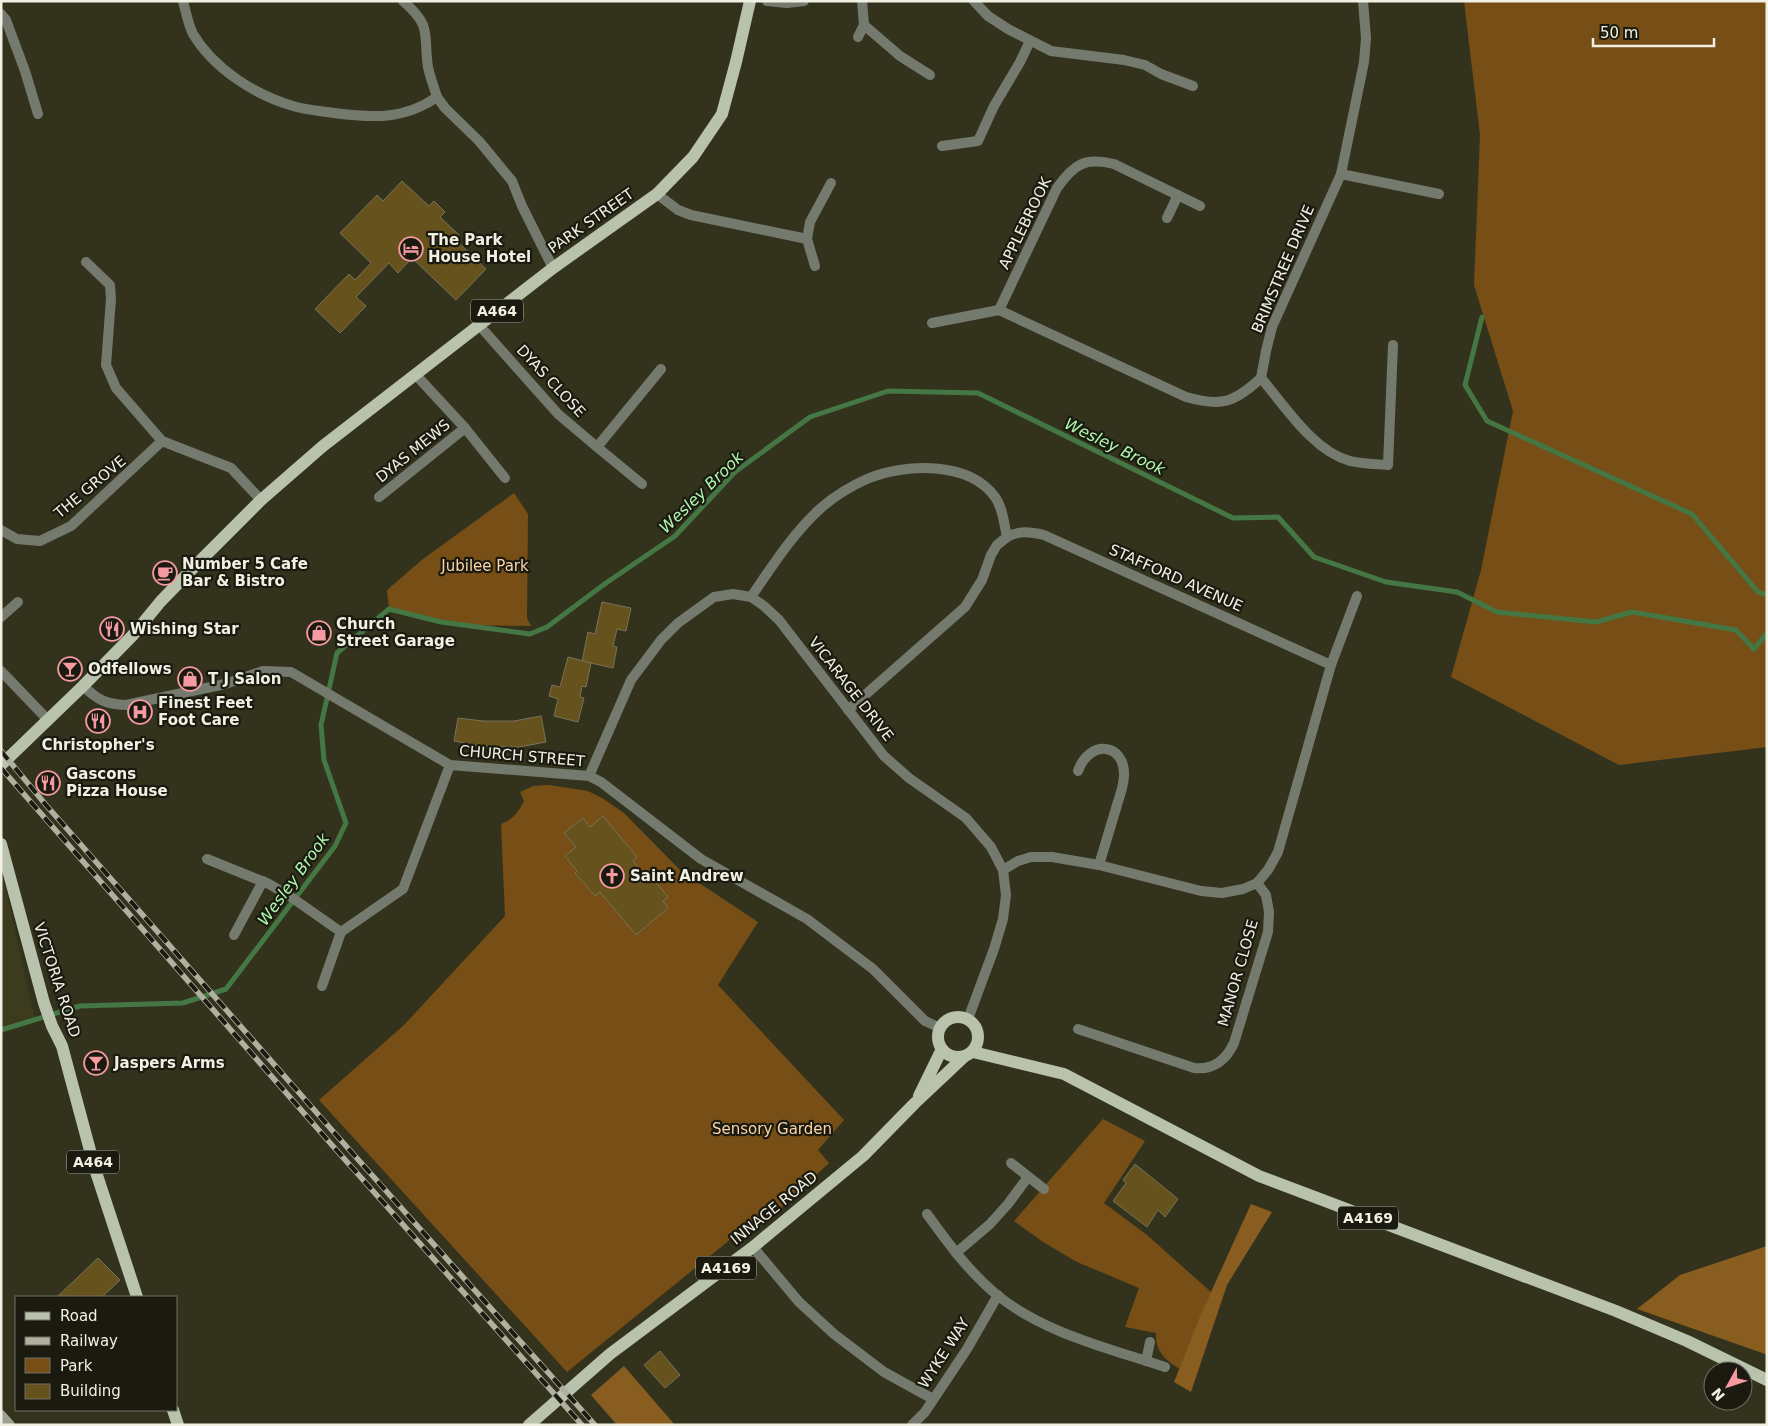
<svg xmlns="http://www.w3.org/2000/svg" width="1768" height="1426" viewBox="0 0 1768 1426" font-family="'DejaVu Sans',sans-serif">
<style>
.built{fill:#3c3b1e}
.green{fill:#764e16}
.forest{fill:#895c20}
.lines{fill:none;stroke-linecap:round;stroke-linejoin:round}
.stream{stroke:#457744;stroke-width:5}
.building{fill:#66521c;stroke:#7a715a}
.minor{stroke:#757a6f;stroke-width:10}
.tertiary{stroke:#757a6f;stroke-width:10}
.secondary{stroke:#9ca292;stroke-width:10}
.primary{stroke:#b9c2ac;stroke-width:12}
.rail-casing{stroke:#b0b0a0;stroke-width:5.5}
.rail{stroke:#1a1a10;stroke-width:4;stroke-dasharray:11;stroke-linecap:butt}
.labels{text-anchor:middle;stroke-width:4.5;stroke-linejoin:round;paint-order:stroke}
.shield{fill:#1a1a10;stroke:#b0b0a4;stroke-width:1}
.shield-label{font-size:14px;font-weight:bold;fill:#f0f0e3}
.street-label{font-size:15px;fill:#f0f0e3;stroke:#1a1a10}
.poi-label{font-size:15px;font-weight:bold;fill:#f0f0e3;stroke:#1a1a10;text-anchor:start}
.park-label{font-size:15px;fill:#fcd4a6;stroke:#1a1a10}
.water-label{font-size:16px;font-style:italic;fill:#aff8ad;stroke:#1a1a10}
</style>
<rect width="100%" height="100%" fill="#33331d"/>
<polygon class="built" points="1,868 35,1020 1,1030"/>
<g class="green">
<polygon points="1464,1 1767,1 1767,747 1619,765 1451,677 1481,570 1513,411 1474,285 1480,135"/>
<polygon points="514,493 528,514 527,618 531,626 461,625 389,609 387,590 423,559"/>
<path d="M 549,785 L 588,791 L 602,798 L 624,813 L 681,871 L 758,922 L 718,985 L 844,1120 L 818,1150 L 829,1163 L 775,1214 L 734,1235 L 726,1243 L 567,1372 L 319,1100 L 404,1025 L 505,916 L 501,824 C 514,819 518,812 524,801 L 520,792 L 533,786 Z"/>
<path d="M 1103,1119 L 1145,1141 L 1104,1203 L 1147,1235 L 1211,1292 L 1180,1369 C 1165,1360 1155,1351 1156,1333 L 1125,1327 L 1139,1288 L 1077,1262 L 1043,1242 L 1014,1221 Z"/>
</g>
<g class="forest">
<polygon points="1251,1204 1272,1212 1227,1285 1191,1392 1174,1382 1201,1314"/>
<polygon points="1767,1246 1767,1351 1765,1354 1637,1309 1680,1275"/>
<polygon points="624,1366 675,1425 617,1425 591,1395"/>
</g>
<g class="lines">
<g class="stream">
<polyline points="1482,317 1465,385 1487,421 1692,514 1758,592 1767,595"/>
<polyline points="1,1030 80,1006 183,1003 226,989 335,846 346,823 324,760 321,725 337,653 389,609 441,622 530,634 547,627 606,583 675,536 735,472 810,417 888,391 978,393 1233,518 1278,517 1314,557 1386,582 1457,592 1497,612 1596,622 1632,612 1736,630 1754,649 1767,633"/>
</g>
</g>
<g class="building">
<polygon points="402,181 429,206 434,201 445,212 440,217 459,235 457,241 486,269 456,300 412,258 398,273 389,263 356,297 366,306 340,333 315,309 349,274 355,280 371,263 340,233 377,195 383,201"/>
<polygon points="602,602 631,608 626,631 617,629 613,646 617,647 613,668 582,661 588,632 595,634"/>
<polygon points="568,657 591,663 586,687 582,686 580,697 584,698 578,722 554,716 558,699 549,696 552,685 560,687"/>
<polygon points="541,716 546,742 519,747 480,746 454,741 458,718 483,721 514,721"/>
<polygon points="603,816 637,857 633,861 651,882 654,880 668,897 663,901 668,908 636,935 600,892 595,896 575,873 577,871 565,856 576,847 564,833 583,818 590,827"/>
<polygon points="1135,1164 1178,1199 1165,1217 1158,1210 1147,1227 1113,1201 1126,1183 1123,1180"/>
<polygon points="98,1258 120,1280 102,1297 57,1297"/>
<polygon points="660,1351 680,1375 665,1388 644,1365"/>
</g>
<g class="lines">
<g class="minor">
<path d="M 183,1 C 186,12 188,24 193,34 C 214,69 255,95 293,106 C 306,110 321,111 334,113 C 372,118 404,120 437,97 L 445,108 L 479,141 L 512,181 L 522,206 L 553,268"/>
<path d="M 403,1 C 433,27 423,34 428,67 C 430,77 434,87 437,97"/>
<polyline points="767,1 787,3 804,1"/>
<polyline points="862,1 864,25 900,56 930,75"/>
<polyline points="974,1 988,16 1008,29 1051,51 1124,60 1145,65 1161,74 1193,86"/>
<polyline points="1,14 6,20 25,71 38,114"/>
<polyline points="858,37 864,25"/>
<polyline points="942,146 978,141 994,106 1020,62 1030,41"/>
<polyline points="1341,174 1439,194"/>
<polyline points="657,194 678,210 691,215 807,239 810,222 831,183"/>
<path d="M 1200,206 L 1114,164 C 1085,157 1074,164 1057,188 L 999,310 L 1186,397 C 1221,407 1234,403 1261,378"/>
<polyline points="1167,218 1178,195"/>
<polyline points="807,239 815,266"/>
<polyline points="86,262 110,285 111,299 106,365 116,388 162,441 231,468 261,500"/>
<polyline points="932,323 999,310"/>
<polyline points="479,325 558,414 597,447 661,369"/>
<polyline points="415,374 465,428 505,478"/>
<polyline points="1261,378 1266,351 1272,327 1341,174 1364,62 1366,38 1363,1"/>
<path d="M 1261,378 C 1285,406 1313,451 1350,461 C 1362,464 1375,464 1388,465 L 1393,345"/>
<polyline points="597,447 642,484"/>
<polyline points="379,497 465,428"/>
<polyline points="1,530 17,539 40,541 71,526 162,441"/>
<path d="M 1007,537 C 1020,530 1031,532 1044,535 L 1331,665"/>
<path d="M 751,597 C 773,565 793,533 822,507 C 835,496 851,486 867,479 C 905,463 969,461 995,497 C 1003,508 1004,524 1007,537 L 997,545 L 991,555 L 982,580 L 965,607 L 848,710"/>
<polyline points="1,617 18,602"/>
<polyline points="1,671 48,720"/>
<path d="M 1078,771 C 1090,738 1125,744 1124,775 C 1124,785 1120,795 1117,805 C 1111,825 1105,845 1099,865"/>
<polyline points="589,776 631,680 661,640 678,623 714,597 733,594 751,597 764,606 779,620 884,756 909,778 966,818 991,847 1003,870 1006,895 1003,919 994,949 968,1019"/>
<polyline points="207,859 269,884 291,897 341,932 403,889 450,765"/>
<path d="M 1003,870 L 1018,861 L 1031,857 L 1052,857 L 1099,865 L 1201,891 L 1222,893 L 1243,889 L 1257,883 L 1266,895 L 1269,912 L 1268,932 L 1234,1043 C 1226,1060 1214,1070 1194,1068 L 1078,1029"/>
<polyline points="1257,883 1268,870 1278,852 1331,665 1357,596"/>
<polyline points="234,935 263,881"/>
<polyline points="322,986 341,932"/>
<polyline points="1011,1163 1044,1189"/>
<path d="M 927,1214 C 948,1243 969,1272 997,1295 C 1044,1333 1108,1348 1165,1367"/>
<polyline points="753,1247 799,1302 834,1334 884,1372 933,1399"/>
<polyline points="956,1253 990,1224 1008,1204 1028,1177"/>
<polyline points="1146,1361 1150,1342"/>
<polyline points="912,1425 925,1412 967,1349 998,1295"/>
</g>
<path class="tertiary" d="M 83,686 C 98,700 105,704 126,705 L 225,684 L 263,671 L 291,672 L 450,765 L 589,776 L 601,782 L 701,859 L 807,919 L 873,969 L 925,1021 L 936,1026 L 941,1026"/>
<polyline class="secondary" points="1,1415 10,1425"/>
<g class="primary">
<polyline points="1,765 83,686 133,635 161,601 197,564 261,500 323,446 553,268 657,194 693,157 722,114 736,62 750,1"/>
<polyline points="1,844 44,1003 52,1026 62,1046 95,1169 137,1297"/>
<circle cx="958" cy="1037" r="20"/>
<polyline points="973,1052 1064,1074 1259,1176 1616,1311 1687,1341 1767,1380"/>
<polyline points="919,1096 942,1049"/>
<polyline points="173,1410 178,1425"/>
<polyline points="529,1425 610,1354 753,1247 863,1156 915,1103 965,1056"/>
</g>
<g class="rail-casing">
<g id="rail">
<polyline points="1,751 46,805 338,1137 595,1425"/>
<polyline points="1,768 331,1144 582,1425"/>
</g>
</g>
<use href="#rail" class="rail"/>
</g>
<defs>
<g id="hotel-ring" transform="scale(1.25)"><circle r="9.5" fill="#1a1a10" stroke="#f49aa0" stroke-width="1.5"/><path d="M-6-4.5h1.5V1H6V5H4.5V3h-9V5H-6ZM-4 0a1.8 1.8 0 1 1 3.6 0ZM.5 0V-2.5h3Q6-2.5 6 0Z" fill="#f49aa0"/></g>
<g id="cafe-ring" transform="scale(1.25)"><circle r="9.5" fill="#1a1a10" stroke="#f49aa0" stroke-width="1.5"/><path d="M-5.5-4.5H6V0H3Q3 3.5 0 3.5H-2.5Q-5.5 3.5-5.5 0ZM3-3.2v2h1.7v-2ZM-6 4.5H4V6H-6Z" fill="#f49aa0"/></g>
<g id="restaurant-ring" transform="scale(1.25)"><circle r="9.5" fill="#1a1a10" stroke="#f49aa0" stroke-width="1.5"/><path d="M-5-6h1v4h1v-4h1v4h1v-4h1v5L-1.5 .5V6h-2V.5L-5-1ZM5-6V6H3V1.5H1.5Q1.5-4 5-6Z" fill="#f49aa0"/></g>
<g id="shop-ring" transform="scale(1.25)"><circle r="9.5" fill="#1a1a10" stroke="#f49aa0" stroke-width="1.5"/><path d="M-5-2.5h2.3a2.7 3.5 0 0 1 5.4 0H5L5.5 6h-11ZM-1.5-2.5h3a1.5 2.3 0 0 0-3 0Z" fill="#f49aa0"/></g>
<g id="bar-ring" transform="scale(1.25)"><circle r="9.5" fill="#1a1a10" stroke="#f49aa0" stroke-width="1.5"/><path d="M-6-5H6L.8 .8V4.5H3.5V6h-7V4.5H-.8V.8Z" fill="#f49aa0"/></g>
<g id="hospital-ring" transform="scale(1.25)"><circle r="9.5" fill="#1a1a10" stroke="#f49aa0" stroke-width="1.5"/><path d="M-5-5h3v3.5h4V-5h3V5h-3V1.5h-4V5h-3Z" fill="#f49aa0"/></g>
<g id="church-ring" transform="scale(1.25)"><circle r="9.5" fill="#1a1a10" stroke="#f49aa0" stroke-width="1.5"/><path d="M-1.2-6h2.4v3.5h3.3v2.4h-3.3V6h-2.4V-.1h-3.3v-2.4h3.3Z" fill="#f49aa0"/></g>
</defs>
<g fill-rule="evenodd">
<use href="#hotel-ring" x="411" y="249"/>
<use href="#cafe-ring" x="165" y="573"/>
<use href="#restaurant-ring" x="112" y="629"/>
<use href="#shop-ring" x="319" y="633"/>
<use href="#bar-ring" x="70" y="669"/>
<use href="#shop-ring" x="190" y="679"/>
<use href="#hospital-ring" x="140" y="712"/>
<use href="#restaurant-ring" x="98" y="721"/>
<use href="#restaurant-ring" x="48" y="783"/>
<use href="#church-ring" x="612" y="876"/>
<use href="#bar-ring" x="96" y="1063"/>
</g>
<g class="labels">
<g class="shield">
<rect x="471" y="299.5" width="52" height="23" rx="4"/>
<rect x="67" y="1150.5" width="52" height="23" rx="4"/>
<rect x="1338" y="1206.5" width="60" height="23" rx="4"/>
<rect x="696" y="1256.5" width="60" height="23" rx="4"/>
</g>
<g class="shield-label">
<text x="497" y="316">A464</text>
<text x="93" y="1167">A464</text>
<text x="1368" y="1223">A4169</text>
<text x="726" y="1273">A4169</text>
</g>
<g class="street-label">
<text transform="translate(591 221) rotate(-35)" y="5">PARK STREET</text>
<text transform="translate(1025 223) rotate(-64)" y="5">APPLEBROOK</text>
<text transform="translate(1283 269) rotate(-67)" y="5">BRIMSTREE DRIVE</text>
<text transform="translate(551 381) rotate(47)" y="5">DYAS CLOSE</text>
<text transform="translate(413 451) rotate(-39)" y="5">DYAS MEWS</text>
<text transform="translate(90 487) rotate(-40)" y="5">THE GROVE</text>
<text transform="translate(1176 578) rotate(24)" y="5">STAFFORD AVENUE</text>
<text transform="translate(851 689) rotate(52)" y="5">VICARAGE DRIVE</text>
<text transform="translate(522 756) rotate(5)" y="5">CHURCH STREET</text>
<text transform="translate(1238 973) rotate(-74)" y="5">MANOR CLOSE</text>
<text transform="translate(57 980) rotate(72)" y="5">VICTORIA ROAD</text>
<text transform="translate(774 1208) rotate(-39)" y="5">INNAGE ROAD</text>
<text transform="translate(944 1353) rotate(-57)" y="5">WYKE WAY</text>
</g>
<g class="poi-label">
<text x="428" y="245">The Park<tspan x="428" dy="17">House Hotel</tspan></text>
<text x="182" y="569">Number 5 Cafe<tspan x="182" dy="17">Bar &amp; Bistro</tspan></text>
<text x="336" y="629">Church<tspan x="336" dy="17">Street Garage</tspan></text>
<text x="130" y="634">Wishing Star</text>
<text x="88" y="674">Odfellows</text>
<text x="208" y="684">T J Salon</text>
<text x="158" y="708">Finest Feet<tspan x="158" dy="17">Foot Care</tspan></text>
<text x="98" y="750" text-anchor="middle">Christopher's</text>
<text x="66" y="779">Gascons<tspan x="66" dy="17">Pizza House</tspan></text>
<text x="630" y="881">Saint Andrew</text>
<text x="114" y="1068">Jaspers Arms</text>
</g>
<g class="park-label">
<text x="485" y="571">Jubilee Park</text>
<text x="772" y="1134">Sensory Garden</text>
</g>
<g class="water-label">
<text transform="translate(1115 446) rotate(26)" y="6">Wesley Brook</text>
<text transform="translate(701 492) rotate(-44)" y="6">Wesley Brook</text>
<text transform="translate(293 879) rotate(-54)" y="6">Wesley Brook</text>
</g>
</g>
<rect width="1768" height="1426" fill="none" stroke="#f0f0e3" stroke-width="5"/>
<rect x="15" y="1296" width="162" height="115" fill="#1a1a10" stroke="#707064"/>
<rect x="25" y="1312" width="25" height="8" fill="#b9c2ac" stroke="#707064"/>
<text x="60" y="1321" font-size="15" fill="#f0f0e3">Road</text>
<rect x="25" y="1337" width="25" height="8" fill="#b0b0a0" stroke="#707064"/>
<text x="60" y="1346" font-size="15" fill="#f0f0e3">Railway</text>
<rect x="25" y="1358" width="25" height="15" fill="#764e16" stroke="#707064"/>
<text x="60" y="1371" font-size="15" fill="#f0f0e3">Park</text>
<rect x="25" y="1384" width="25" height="15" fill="#66521c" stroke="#707064"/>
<text x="60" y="1396" font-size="15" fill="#f0f0e3">Building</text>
<g transform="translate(1728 1386) rotate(230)"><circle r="24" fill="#1a1a10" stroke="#707064"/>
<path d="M0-4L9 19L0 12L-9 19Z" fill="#f49aa0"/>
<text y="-8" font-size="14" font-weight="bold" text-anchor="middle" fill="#f0f0e3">N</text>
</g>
<path d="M1593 38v8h121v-8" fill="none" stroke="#f0f0e3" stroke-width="2.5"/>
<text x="1600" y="38" font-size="15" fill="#f0f0e3" stroke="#1a1a10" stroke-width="4" paint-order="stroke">50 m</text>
</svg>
